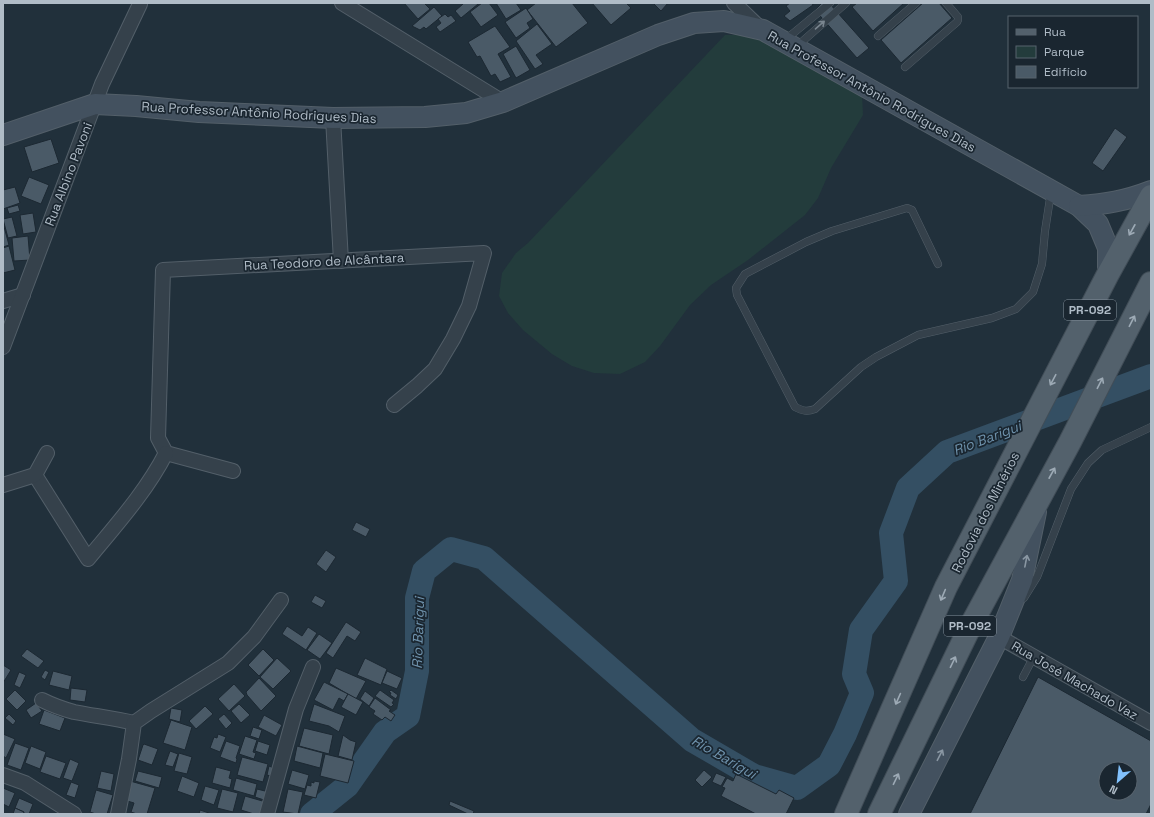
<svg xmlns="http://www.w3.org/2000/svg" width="1154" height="817" viewBox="0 0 1154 817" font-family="'Space Grotesk',sans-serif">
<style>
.green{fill:#233c3c}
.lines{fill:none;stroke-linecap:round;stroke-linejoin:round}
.river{stroke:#344f63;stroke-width:24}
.building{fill:#4a5a67;stroke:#1c2832;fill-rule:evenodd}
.lane-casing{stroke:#535f69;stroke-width:8}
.street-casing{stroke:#535f69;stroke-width:16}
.secondary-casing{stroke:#535f69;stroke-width:22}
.primary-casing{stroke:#414d57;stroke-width:24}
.lane{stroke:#35414b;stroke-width:7}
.street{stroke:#35414b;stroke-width:14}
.secondary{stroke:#43515f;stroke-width:20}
.primary{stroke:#53616c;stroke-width:22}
.oneway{stroke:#79858f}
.oneway2{stroke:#9daab5}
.oneway3{stroke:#8a97a3}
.labels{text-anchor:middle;stroke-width:3.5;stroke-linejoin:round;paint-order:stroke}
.shield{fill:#1a2630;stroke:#838f9a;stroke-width:1}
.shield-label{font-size:12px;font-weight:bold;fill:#b0bcc7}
.street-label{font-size:13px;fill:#b0bcc7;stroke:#1a2630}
.water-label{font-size:14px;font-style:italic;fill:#6f92ac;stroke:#1a2630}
</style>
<rect width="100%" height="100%" fill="#21303b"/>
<polygon class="green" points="725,35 747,35 769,40 862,94 863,115 831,168 818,198 805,215 748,260 711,285 690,305 660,346 645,362 620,374 594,373 572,366 552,354 523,330 508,313 499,296 502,273 516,253 528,243"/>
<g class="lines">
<polyline class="river" points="312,814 347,786 385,732 408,716 417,671 417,598 424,571 451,549 484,558 692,740 754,776 797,788 829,765 845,734 862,693 854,674 861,630 896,581 891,533 908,488 947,452 1151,376"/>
</g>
<g class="building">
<polygon points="404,3 424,3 430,9 418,19"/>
<polygon points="462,3 478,3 478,4 461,18 455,11 463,4"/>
<polygon points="482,3 489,3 498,15 481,27 470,12"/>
<polygon points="496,3 516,3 521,10 506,19"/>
<polygon points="536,3 572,3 588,23 556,47 527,10"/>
<polygon points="592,3 626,3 631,8 611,25"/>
<polygon points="653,3 668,3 661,11"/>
<polygon points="790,3 812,3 813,5 790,21 784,16 790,11 786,6"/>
<polygon points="822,3 829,3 869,48 857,58 815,10"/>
<polygon points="857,3 904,3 873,31 852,7"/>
<polygon points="923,3 939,3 952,18 901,63 881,40"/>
<polygon points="434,7 442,16 426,29 424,27 420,30 412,26"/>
<polygon points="526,8 533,19 527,23 530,28 516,38 505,22"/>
<polygon points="445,14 448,17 451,15 456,21 440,32 436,27 441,23 438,19"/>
<polygon points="537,24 552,44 536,55 543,64 535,69 516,41"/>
<polygon points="495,26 510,47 498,54 511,77 500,82 495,74 491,76 480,56 477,57 468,42"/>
<polygon points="516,46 530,70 516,78 503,54"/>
<polygon points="1115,128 1127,137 1103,171 1092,163"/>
<polygon points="51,139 59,163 32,172 24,147"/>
<polygon points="29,177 49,185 41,204 21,196"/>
<polygon points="15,187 20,203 3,209 3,190"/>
<polygon points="18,205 20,211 9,214 7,208"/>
<polygon points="33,213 36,232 23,234 20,215"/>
<polygon points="12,217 17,236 8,238 3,219"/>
<polygon points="3,223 9,245 3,247"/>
<polygon points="28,236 30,260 14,261 12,238"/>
<polygon points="9,246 15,270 3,273 3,248"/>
<polygon points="356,522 370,529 366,537 352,530"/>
<polygon points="326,550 336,557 326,572 316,564"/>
<polygon points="315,595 326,601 322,608 311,602"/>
<polygon points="346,622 361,632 355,641 347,636 333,658 326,653"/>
<polygon points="287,626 302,636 308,627 317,633 306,650 282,634"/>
<polygon points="319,634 332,643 320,659 307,650"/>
<polygon points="27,649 44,661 38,668 21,656"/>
<polygon points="263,649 274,660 259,676 248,665"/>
<polygon points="277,658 291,671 273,689 260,677"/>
<polygon points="365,658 387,669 381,685 357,675"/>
<polygon points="3,665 11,670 3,683"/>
<polygon points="336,668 366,681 356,699 329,683"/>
<polygon points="45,670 49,672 45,680 41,677"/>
<polygon points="53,671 72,676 69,690 49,685"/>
<polygon points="387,671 402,678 397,689 382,683"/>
<polygon points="19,672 26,675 20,688 14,685"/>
<path d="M 1038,677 L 1151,741 L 1151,804 L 1146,814 L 970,814 ZM 1106,769 L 1130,769 L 1130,793 L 1106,793 Z"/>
<polygon points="259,678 276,696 261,711 247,695 246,692"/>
<polygon points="324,682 348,694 344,701 339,698 333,710 314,700"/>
<polygon points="234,684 245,696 229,711 218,699"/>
<polygon points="71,688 87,690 85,702 70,700"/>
<polygon points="15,690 26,701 17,710 6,699"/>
<polygon points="380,690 394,700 392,703 394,704 391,707 375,696"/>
<polygon points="391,690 398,695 396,699 390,695 391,693 389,692"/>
<polygon points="365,691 374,698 369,706 360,699"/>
<polygon points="348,694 363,702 356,715 341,707"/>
<polygon points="375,698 391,710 389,711 395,715 391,721 385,717 382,720 373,714 375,711 369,707"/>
<polygon points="36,703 42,711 31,718 26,710"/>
<polygon points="239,704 250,715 241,723 231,711"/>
<polygon points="314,704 345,716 339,732 329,726 309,721"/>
<polygon points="205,706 213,714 196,729 189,721"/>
<polygon points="171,708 182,710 180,722 169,719"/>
<polygon points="44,710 65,718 60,731 39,724"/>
<polygon points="9,714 16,721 13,725 5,718"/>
<polygon points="224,714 232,723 226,729 218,719"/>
<polygon points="264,715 282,725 276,736 258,727"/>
<polygon points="171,720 192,727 185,750 163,743"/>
<polygon points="253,727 262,730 259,739 250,736"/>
<polygon points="304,728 333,735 329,754 299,746"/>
<polygon points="3,734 15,739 6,758 3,756"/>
<polygon points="218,734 226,737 220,752 210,748 214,737 217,738"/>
<polygon points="343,735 350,740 356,742 352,760 338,756"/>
<polygon points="245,736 257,740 253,752 256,753 254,759 239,754"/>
<polygon points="226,741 240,746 236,758 237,759 236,763 220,757"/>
<polygon points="258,741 270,745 267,755 255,751"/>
<polygon points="15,743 29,748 21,770 7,765"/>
<polygon points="144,744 158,749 152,765 138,760 143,745"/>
<polygon points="31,746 46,752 40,769 25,763"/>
<polygon points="297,746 323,753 320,768 294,761"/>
<polygon points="170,751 178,754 173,767 165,765"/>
<polygon points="179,753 192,757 187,774 174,771"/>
<polygon points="325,754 354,761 348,783 320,776"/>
<polygon points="46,756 66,763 60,779 40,772"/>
<polygon points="242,757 268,764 263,782 237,775"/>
<polygon points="70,759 79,763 72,781 63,778"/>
<polygon points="269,766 276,769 274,777 267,775"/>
<polygon points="216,767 231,771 229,778 232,779 230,788 212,783"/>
<polygon points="292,770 309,775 305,789 288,784"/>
<polygon points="704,770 712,777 702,787 695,780"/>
<polygon points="101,771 114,774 111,791 97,788"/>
<polygon points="138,771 162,777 159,788 135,781"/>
<polygon points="716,773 726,777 721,786 712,782"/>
<polygon points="736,774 776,794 779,790 794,798 786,814 756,814 721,796 725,788 722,787 727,778 733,781"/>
<polygon points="182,776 199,783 194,797 177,791"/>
<polygon points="236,778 257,784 254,796 233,790"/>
<polygon points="130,781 155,788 147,814 137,814 131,812 134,803 124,800"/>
<polygon points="314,781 320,782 316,798 304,795 307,785 311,786 311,782 314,783"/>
<polygon points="71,782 79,785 75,798 66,795"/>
<polygon points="205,786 219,790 214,805 201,800"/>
<polygon points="3,788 15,793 9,807 3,804"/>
<polygon points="222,789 238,793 233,812 217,808"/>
<polygon points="257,789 273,793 270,802 255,797"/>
<polygon points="288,789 303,792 298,814 283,812"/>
<polygon points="96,790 113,795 107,814 96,814 90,812"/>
<polygon points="245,796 266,802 262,814 254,814 241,810"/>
<polygon points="19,798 33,804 29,814 23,814 24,812 15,808"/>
<polygon points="450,801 474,811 473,814 468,814 449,805"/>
<polygon points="15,808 24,812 23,814 13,814"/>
<polygon points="200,810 209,813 209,814 199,814"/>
</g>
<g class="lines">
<g class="lane-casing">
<g id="lane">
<polyline points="878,36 916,3"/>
<polyline points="785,40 830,3"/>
<polyline points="796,47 846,3"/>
<polyline points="905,67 957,22 958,20 958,17 946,3"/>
<path d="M 938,264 L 912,210 L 907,208 L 832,231 L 806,242 L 745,274 L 736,288 L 737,295 L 795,407 C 803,411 807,412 815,409 L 861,367 L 876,357 L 918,335 L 992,318 L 1016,309 L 1033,292 L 1042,264 L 1045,231 L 1051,192"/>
<polyline points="1024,598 1037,577 1071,489 1088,463 1102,450 1151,427"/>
<polyline points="1023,677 1034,656"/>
</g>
</g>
<g class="street-casing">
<g id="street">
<polyline points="342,3 503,102"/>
<polyline points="734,3 761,29"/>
<polyline points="333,118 341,261"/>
<polyline points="3,301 23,295"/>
<polyline points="3,347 102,84 140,4"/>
<polyline points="233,471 166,453 158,438 163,270 484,253 469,306 453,339 435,369 417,386 394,405"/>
<path d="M 35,475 L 88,559 C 116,525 146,492 166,453"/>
<polyline points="3,485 35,475 47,453"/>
<polyline points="999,637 1151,723"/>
<path d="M 42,700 C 52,705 63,709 74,712 C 94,716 114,718 134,723"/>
<polyline points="3,775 25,783 74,814"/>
<polyline points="118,814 129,759 134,723 151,711 228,663 254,637 281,600"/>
<polyline points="267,814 296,709 313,667"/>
</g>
</g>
<g class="secondary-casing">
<g id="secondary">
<polyline points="3,135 95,104 136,106 199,112 333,118 425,117 466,113 503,102 658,35 694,23 724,21 763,30 1079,206 1098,224 1108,248 1108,274"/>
<path d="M 1079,206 C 1106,204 1125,201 1151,191"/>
<polyline points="909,814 999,637 1022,580 1036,512"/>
</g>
</g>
<g class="primary-casing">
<g id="primary">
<polyline points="846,814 946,587 1108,274 1151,196"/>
<polyline points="879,814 971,625 1070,442 1151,283"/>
</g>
</g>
<use href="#lane" class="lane"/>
<use href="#street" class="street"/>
<use href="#secondary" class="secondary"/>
<use href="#primary" class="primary"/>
</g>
<defs><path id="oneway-shaft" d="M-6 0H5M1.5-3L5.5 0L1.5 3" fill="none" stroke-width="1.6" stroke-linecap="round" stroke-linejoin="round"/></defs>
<use class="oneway" href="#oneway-shaft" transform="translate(820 25) rotate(-41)"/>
<g class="oneway2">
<use href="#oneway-shaft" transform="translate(1132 230) rotate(119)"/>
<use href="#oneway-shaft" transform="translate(1132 321) rotate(-63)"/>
<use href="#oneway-shaft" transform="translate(1053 380) rotate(118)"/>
<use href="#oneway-shaft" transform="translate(1100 383) rotate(-63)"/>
<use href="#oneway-shaft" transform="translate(1052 473) rotate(-61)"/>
<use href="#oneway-shaft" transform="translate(943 595) rotate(113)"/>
<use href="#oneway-shaft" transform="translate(953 662) rotate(-64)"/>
<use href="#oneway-shaft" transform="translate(898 699) rotate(114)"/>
<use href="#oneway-shaft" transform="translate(896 779) rotate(-64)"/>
</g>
<g class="oneway3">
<use href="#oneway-shaft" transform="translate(1026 561) rotate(-79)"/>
<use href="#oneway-shaft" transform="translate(940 755) rotate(-63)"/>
</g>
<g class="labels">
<g class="shield">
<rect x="1064" y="300" width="52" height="20" rx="3"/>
<rect x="944" y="616" width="52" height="20" rx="3"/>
</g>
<g class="shield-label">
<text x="1090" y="314">PR-092</text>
<text x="970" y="630">PR-092</text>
</g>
<g class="street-label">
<text transform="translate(872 91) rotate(29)" y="5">Rua Professor Antônio Rodrigues Dias</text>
<text transform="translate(259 112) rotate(3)" y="5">Rua Professor Antônio Rodrigues Dias</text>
<text transform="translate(68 174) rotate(-69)" y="5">Rua Albino Pavoni</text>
<text transform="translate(324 261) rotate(-3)" y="5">Rua Teodoro de Alcântara</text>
<text transform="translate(985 512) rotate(-63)" y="5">Rodovia dos Minérios</text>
<text transform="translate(1075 680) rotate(30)" y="5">Rua José Machado Vaz</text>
</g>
<g class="water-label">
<text transform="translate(987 438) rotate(-21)" y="5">Rio Barigui</text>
<text transform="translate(418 633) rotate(-88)" y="5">Rio Barigui</text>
<text transform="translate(724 757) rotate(30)" y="5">Rio Barigui</text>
</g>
</g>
<rect width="1154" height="817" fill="none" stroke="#b0bcc7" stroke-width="8"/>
<rect x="1008" y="16" width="130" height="72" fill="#1a2630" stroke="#56626c"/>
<rect x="1016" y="29" width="20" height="6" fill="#53616c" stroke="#56626c"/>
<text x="1044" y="36" font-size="12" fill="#b0bcc7">Rua</text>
<rect x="1016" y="46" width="20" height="12" fill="#233c3c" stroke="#56626c"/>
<text x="1044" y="56" font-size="12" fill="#b0bcc7">Parque</text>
<rect x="1016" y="66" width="20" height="12" fill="#4a5a67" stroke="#56626c"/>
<text x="1044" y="76" font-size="12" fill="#b0bcc7">Edifício</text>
<g transform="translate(1118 781) rotate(208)"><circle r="19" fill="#1a2630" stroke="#56626c"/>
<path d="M0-3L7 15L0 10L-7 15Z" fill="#81c1fc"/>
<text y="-6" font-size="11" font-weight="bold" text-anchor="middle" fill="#b0bcc7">N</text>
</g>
</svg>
